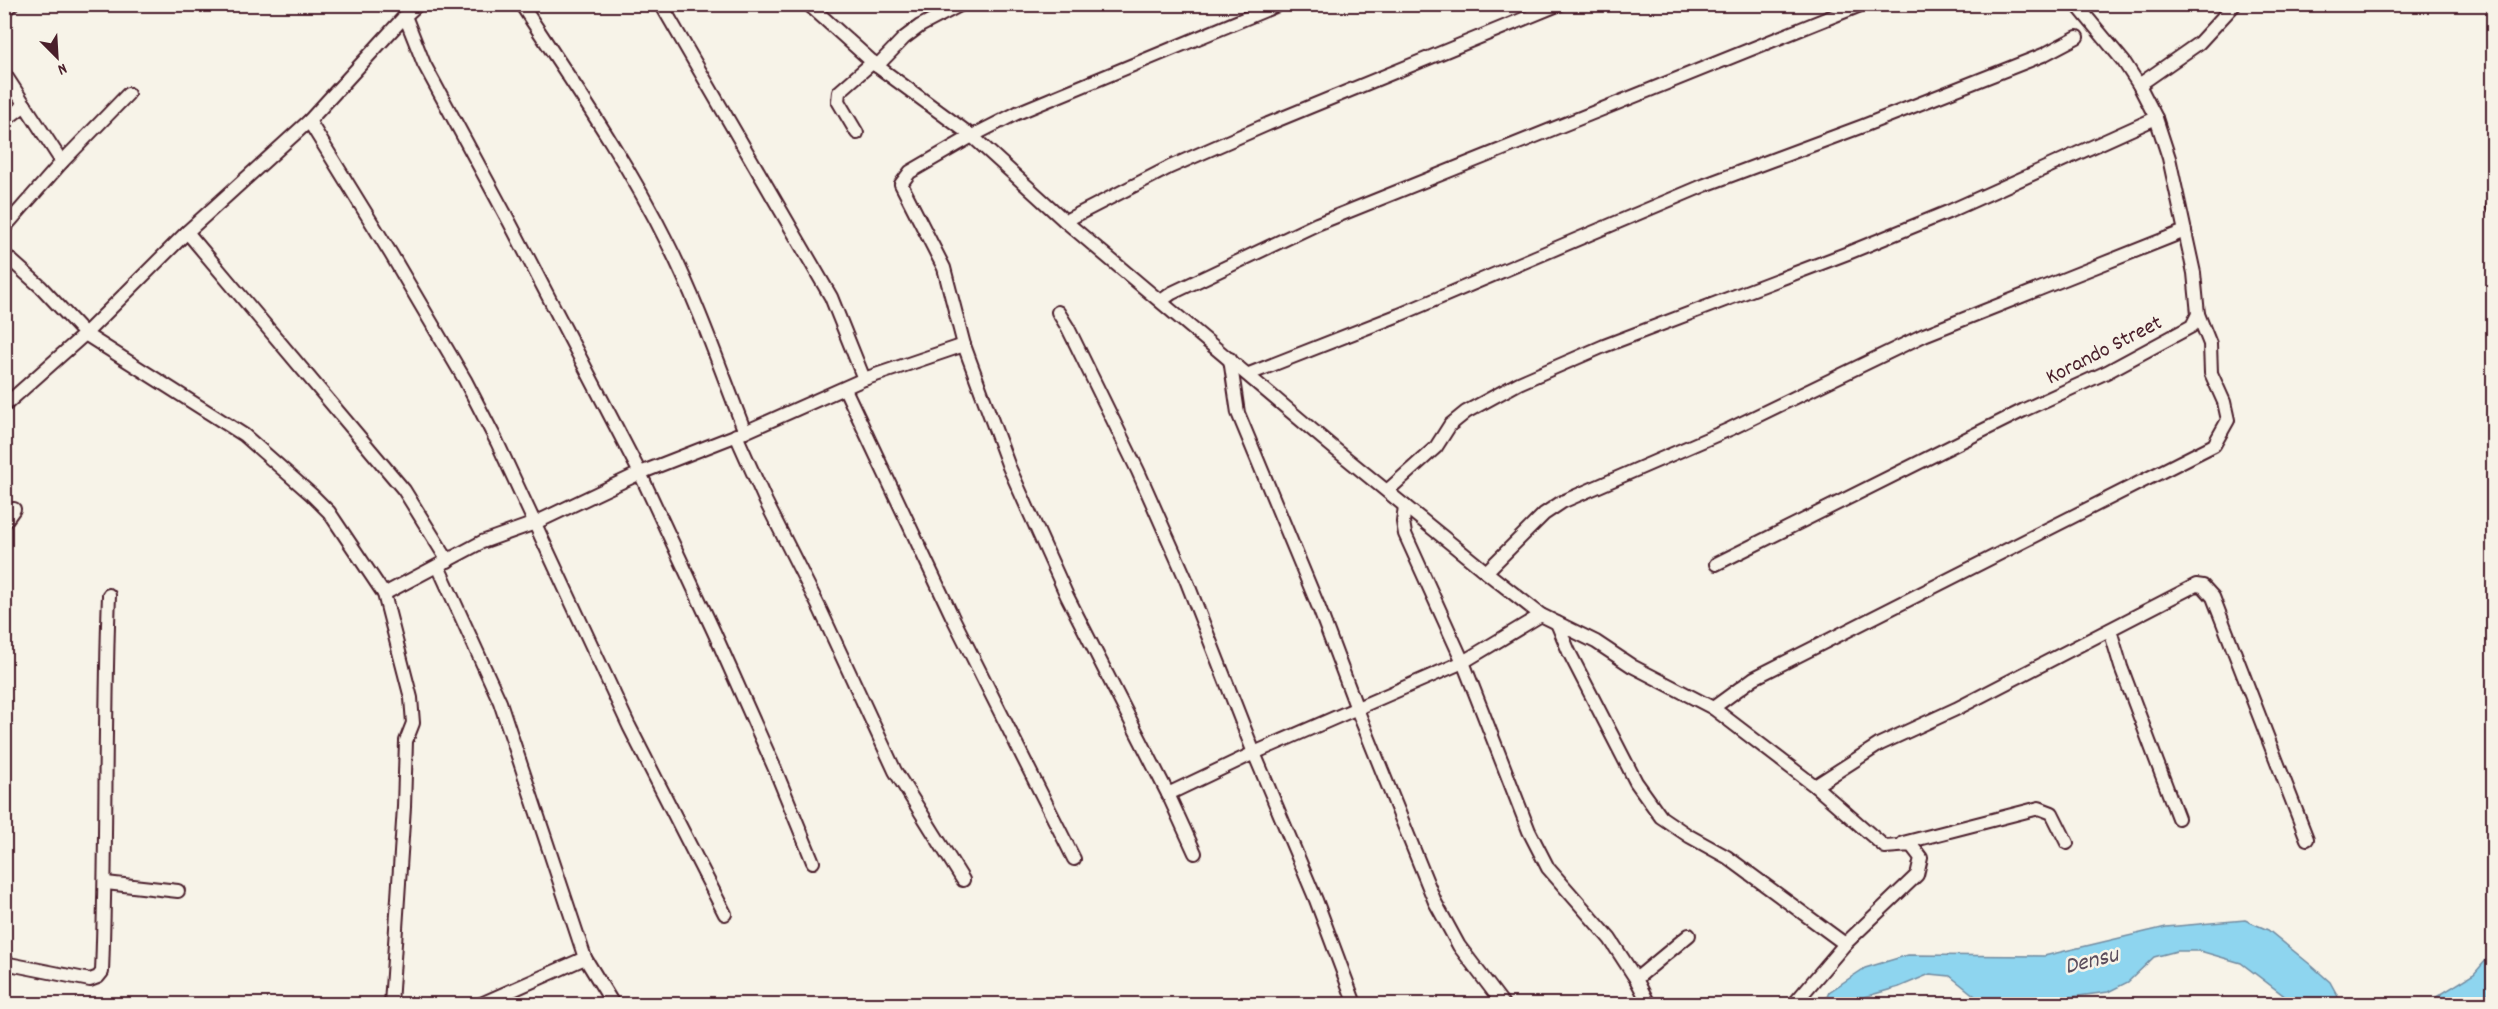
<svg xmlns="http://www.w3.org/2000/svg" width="2498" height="1009" viewBox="0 0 2498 1009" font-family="Dekko,sans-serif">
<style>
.water{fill:#8ed5ef;stroke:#738ca1;stroke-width:1.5}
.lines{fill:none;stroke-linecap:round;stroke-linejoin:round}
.minor-casing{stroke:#4a1f2b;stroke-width:16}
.minor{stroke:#f7f3e8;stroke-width:12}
.labels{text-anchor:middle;stroke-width:5;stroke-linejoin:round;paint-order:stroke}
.street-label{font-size:22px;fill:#4a1f2b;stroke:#f7f3e8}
.water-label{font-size:24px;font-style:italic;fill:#5b4c5c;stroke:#f7f3e8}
</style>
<rect width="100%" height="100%" fill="#f7f3e8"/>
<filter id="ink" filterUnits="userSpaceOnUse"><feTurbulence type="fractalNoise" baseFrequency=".0167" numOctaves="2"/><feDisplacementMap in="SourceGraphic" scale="12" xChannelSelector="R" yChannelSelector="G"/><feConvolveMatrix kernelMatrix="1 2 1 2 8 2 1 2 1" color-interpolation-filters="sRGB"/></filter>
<g filter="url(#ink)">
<g class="water">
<polygon points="2245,920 2268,930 2312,966 2330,982 2342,1004 2295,1004 2241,963 2200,951 2177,951 2154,957 2128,982 2108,992 2027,1003 1980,1000 1950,976 1930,974 1899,987 1864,997 1854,1004 1824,1004 1829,992 1865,968 1908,955 2044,956 2166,927"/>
<polygon points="2493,952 2493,990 2477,1004 2425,1004 2474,974"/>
</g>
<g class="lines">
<g class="minor-casing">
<g id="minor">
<path d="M 521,4 C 572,82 626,159 667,242 C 698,303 720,368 745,432"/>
<polyline points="661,4 831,297 864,379"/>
<polyline points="808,4 877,66 972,136 1065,221 1335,449 1486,572 1541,615 1596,642 1632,666 1713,708 1815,786 1885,847 1911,845 1921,858 1917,875 1845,944 1794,1004"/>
<polyline points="4,11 12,4"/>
<polyline points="405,16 424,64 510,223 640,473 714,632 775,769 813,862"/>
<polyline points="877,66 904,38 920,26 962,4"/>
<polyline points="4,73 62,162"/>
<polyline points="2139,85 2199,43 2235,4"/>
<polyline points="4,121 25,105"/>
<polyline points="309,121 391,254 465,380 497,442 629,726 725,914"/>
<polyline points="857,133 838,101 839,92 873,62"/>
<polyline points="2493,207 2494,207"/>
<polyline points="1065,221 1170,167 1268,124 1560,4"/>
<polyline points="4,228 62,162 128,94"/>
<polyline points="187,232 404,490 448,561"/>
<polyline points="4,254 41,287 85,334 244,435 312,495 329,512 384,594 482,542 535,523 640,473 745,432 864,379 964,345"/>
<polyline points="1161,301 1172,293 1317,224 1863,4"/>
<polyline points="1058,312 1068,328 1138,471 1185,577 1254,753 1316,900 1355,1004"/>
<polyline points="1230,359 1238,413 1319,608 1357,709 1435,902 1459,946 1503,1004"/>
<polyline points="1249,374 1399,315 1705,185 1863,126 2043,55 2077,37"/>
<polyline points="845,389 952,616 1074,859"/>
<polyline points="4,406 85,334 187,232 309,121 405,16 418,4"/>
<polyline points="736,435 766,502 820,609 895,771 963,880"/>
<polyline points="1387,491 1436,447 1450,425 1466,412 1519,383 1604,346 1848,253 1948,212 2156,118"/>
<polyline points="1405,506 1403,522 1405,534 1463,662 1529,831 1548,868 1610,939 1636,979 1649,1004"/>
<polyline points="4,523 14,509"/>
<polyline points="1716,564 2024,410 2107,372 2192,326 2198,314 2194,273 2169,158 2156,118 2139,85 2124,62 2076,4"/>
<polyline points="438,566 500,702 585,958 613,1004"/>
<polyline points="1486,572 1544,514 1562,502 1730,429 1924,335 2185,231"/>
<polyline points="384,594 411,698 413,723 406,741 404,807 391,1004"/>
<polyline points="1557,623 1569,652 1636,782 1661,817 1689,836 1727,857 1845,944"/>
<polyline points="2110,630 2121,667 2178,818"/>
<polyline points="1713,708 1754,678 2214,445 2228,420 2224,402 2211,373 2210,344 2198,314"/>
<polyline points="1815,786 1880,744 1956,709 2196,585 2203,586 2213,597 2307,839"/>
<polyline points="1168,794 1254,753 1463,662 1541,615"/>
<polyline points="1903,843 2039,808 2052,813 2067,843"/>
<polyline points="1195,853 1168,794 1067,596 1009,467 964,345 944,268 901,184 910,172 972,136 1017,113 1280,4"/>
<polyline points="106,883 178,891"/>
<path d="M 4,963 L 90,980 L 98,977 L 102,972 C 107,846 104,720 109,595"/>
<polyline points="1636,979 1689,935"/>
<polyline points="481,1004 585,958"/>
</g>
</g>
<use href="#minor" class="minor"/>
</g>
</g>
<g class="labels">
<g class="street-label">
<text transform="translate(2103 348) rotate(-27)" y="8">Korando Street</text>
</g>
<g class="water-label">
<text transform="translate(2091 959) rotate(-14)" y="8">Densu</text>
</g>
</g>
<rect width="2498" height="1009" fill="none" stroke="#f7f3e8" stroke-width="24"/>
<rect x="12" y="12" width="2474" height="985" fill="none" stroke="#4a1f2b" stroke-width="2" filter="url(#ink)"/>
<g transform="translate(57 57) rotate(156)" stroke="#f7f3e8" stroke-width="4.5" paint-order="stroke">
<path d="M0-4.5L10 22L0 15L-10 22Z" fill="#4a1f2b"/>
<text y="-9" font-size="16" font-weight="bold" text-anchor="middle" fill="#4a1f2b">N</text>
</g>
</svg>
